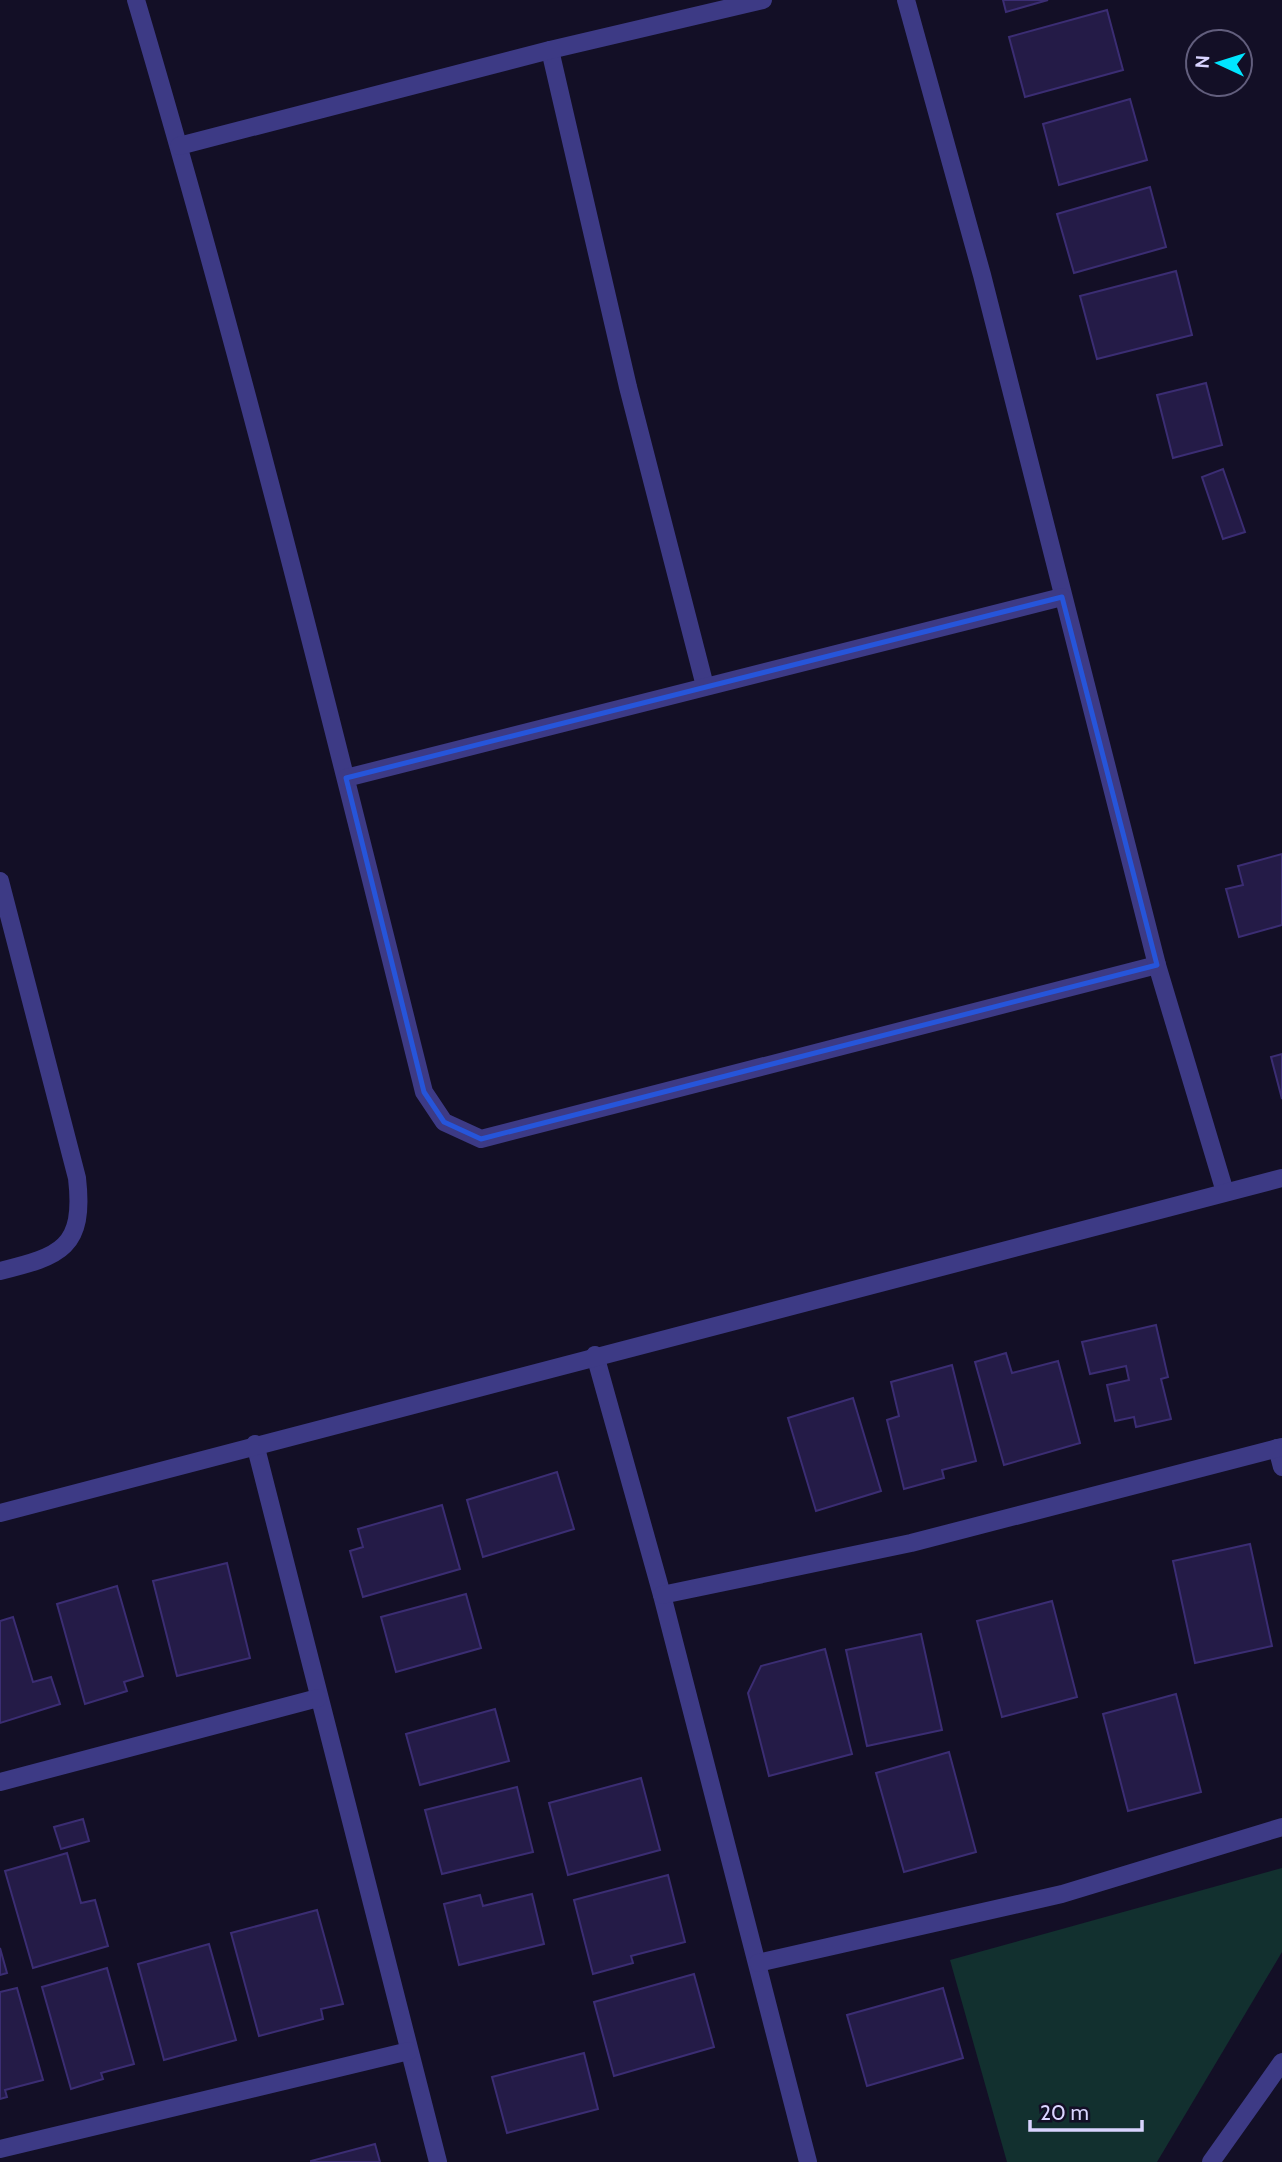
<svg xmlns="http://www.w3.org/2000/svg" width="1282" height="2162" viewBox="0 0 1282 2162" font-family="Cabin,sans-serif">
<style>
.green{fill:#12302f}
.building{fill:#241b47;stroke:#3b2d73;stroke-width:2}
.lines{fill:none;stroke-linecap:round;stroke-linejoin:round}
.street{stroke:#3d3a85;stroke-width:18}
.marked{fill:none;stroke:#2655da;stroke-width:5;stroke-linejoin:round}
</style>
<rect width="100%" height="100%" fill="#130f26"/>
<polygon class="green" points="1282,1868 1282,1952 1157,2162 1007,2162 950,1960"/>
<g class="building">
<polygon points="1003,0 1048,0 1006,12"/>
<polygon points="1107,10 1123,70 1025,97 1009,37"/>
<polygon points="1130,99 1147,160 1059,185 1043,124"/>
<polygon points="1150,187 1166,247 1074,273 1057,214"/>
<polygon points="1176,271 1192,335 1097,359 1080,296"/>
<polygon points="1206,383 1222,445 1173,458 1157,395"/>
<polygon points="1223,469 1245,532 1223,539 1202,477"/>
<polygon points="1282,854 1282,925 1239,937 1226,889 1243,885 1238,866"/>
<polygon points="1282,1054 1282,1099 1271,1057"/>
<polygon points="1156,1325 1168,1377 1161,1379 1171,1419 1136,1427 1134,1417 1115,1421 1107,1385 1129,1380 1126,1366 1090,1374 1082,1342"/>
<polygon points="1006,1353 1012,1373 1058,1361 1080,1443 1004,1465 975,1362"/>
<polygon points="952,1365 976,1461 942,1470 944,1478 904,1489 887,1420 899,1416 891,1382"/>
<polygon points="853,1398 881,1491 816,1511 788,1418"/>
<polygon points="557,1472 574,1529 483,1557 467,1500"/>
<polygon points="442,1505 460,1569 363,1597 350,1551 363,1547 358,1529"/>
<polygon points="1250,1544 1272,1646 1195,1663 1173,1561"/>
<polygon points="227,1563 250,1658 177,1676 153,1581"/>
<polygon points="117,1586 143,1676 124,1682 127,1691 85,1704 57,1604"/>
<polygon points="466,1594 481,1648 396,1672 381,1617"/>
<polygon points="1052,1601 1077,1697 1002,1717 977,1621"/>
<polygon points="13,1617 33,1682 51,1677 60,1704 0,1723 0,1621"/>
<polygon points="921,1634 942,1730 867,1746 846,1650"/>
<polygon points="825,1649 852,1754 769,1776 748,1693 761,1666"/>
<polygon points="1176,1694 1201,1792 1128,1811 1103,1714"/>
<polygon points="495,1709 509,1761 420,1785 406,1734"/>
<polygon points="949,1752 976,1852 904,1872 876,1773"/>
<polygon points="641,1778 660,1850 568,1875 549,1803"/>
<polygon points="517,1787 533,1852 442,1874 425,1810"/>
<polygon points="83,1819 89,1841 61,1849 54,1827"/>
<polygon points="67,1853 81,1903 95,1900 108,1946 33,1968 5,1871"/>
<polygon points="668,1875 685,1942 631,1956 633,1963 593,1974 574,1900"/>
<polygon points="532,1894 544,1944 459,1965 444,1904 480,1895 483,1906"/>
<polygon points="317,1910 343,2004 321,2009 323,2019 259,2036 231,1933"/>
<polygon points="209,1944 236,2040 164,2060 138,1964"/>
<polygon points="0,1948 7,1973 0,1975"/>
<polygon points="107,1968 134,2064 101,2073 103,2079 71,2089 42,1987"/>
<polygon points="694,1974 714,2047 614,2076 594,2002"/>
<polygon points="17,1988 43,2080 5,2090 7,2097 0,2099 0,1992"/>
<polygon points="943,1988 963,2058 867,2086 847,2015"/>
<polygon points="584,2053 598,2109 507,2133 492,2077"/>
<polygon points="375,2144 380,2162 311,2162 311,2161"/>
</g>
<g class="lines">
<g class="street">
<path d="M 136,0 C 243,361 333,727 424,1092 L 444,1122 L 481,1139 L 1157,965"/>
<polyline points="906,0 982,275 1157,965 1225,1192"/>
<polyline points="550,50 628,387 705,686"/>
<polyline points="179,146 550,50 763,0"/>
<polyline points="346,778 1062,597"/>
<path d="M 0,881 L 77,1178 C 85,1248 61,1256 0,1271"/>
<polyline points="595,1355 662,1595 808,2162"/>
<polyline points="255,1444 438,2162"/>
<polyline points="1277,1448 1282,1467"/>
<polyline points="0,1513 1282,1178"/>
<polyline points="662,1595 911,1543 1282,1447"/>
<polyline points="0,1782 318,1698"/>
<polyline points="758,1963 1062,1894 1282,1827"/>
<polyline points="0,2149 409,2051"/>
<polyline points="1211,2162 1282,2062"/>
</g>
</g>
<path class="marked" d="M 1062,597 L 1157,965 L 481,1139 L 444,1122 L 424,1092 L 346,778 Z"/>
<g transform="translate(1219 63) rotate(274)"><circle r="33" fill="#130f26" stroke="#625e7d" stroke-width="2"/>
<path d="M0-5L12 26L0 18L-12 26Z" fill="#00e5ff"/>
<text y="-10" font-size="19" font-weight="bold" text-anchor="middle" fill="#d9d4ff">N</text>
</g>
<path d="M1030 2120v10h112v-10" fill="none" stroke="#d9d4ff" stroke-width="3.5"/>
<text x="1040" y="2120" font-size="21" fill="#d9d4ff" stroke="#130f26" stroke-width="5" paint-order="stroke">20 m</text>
</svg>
